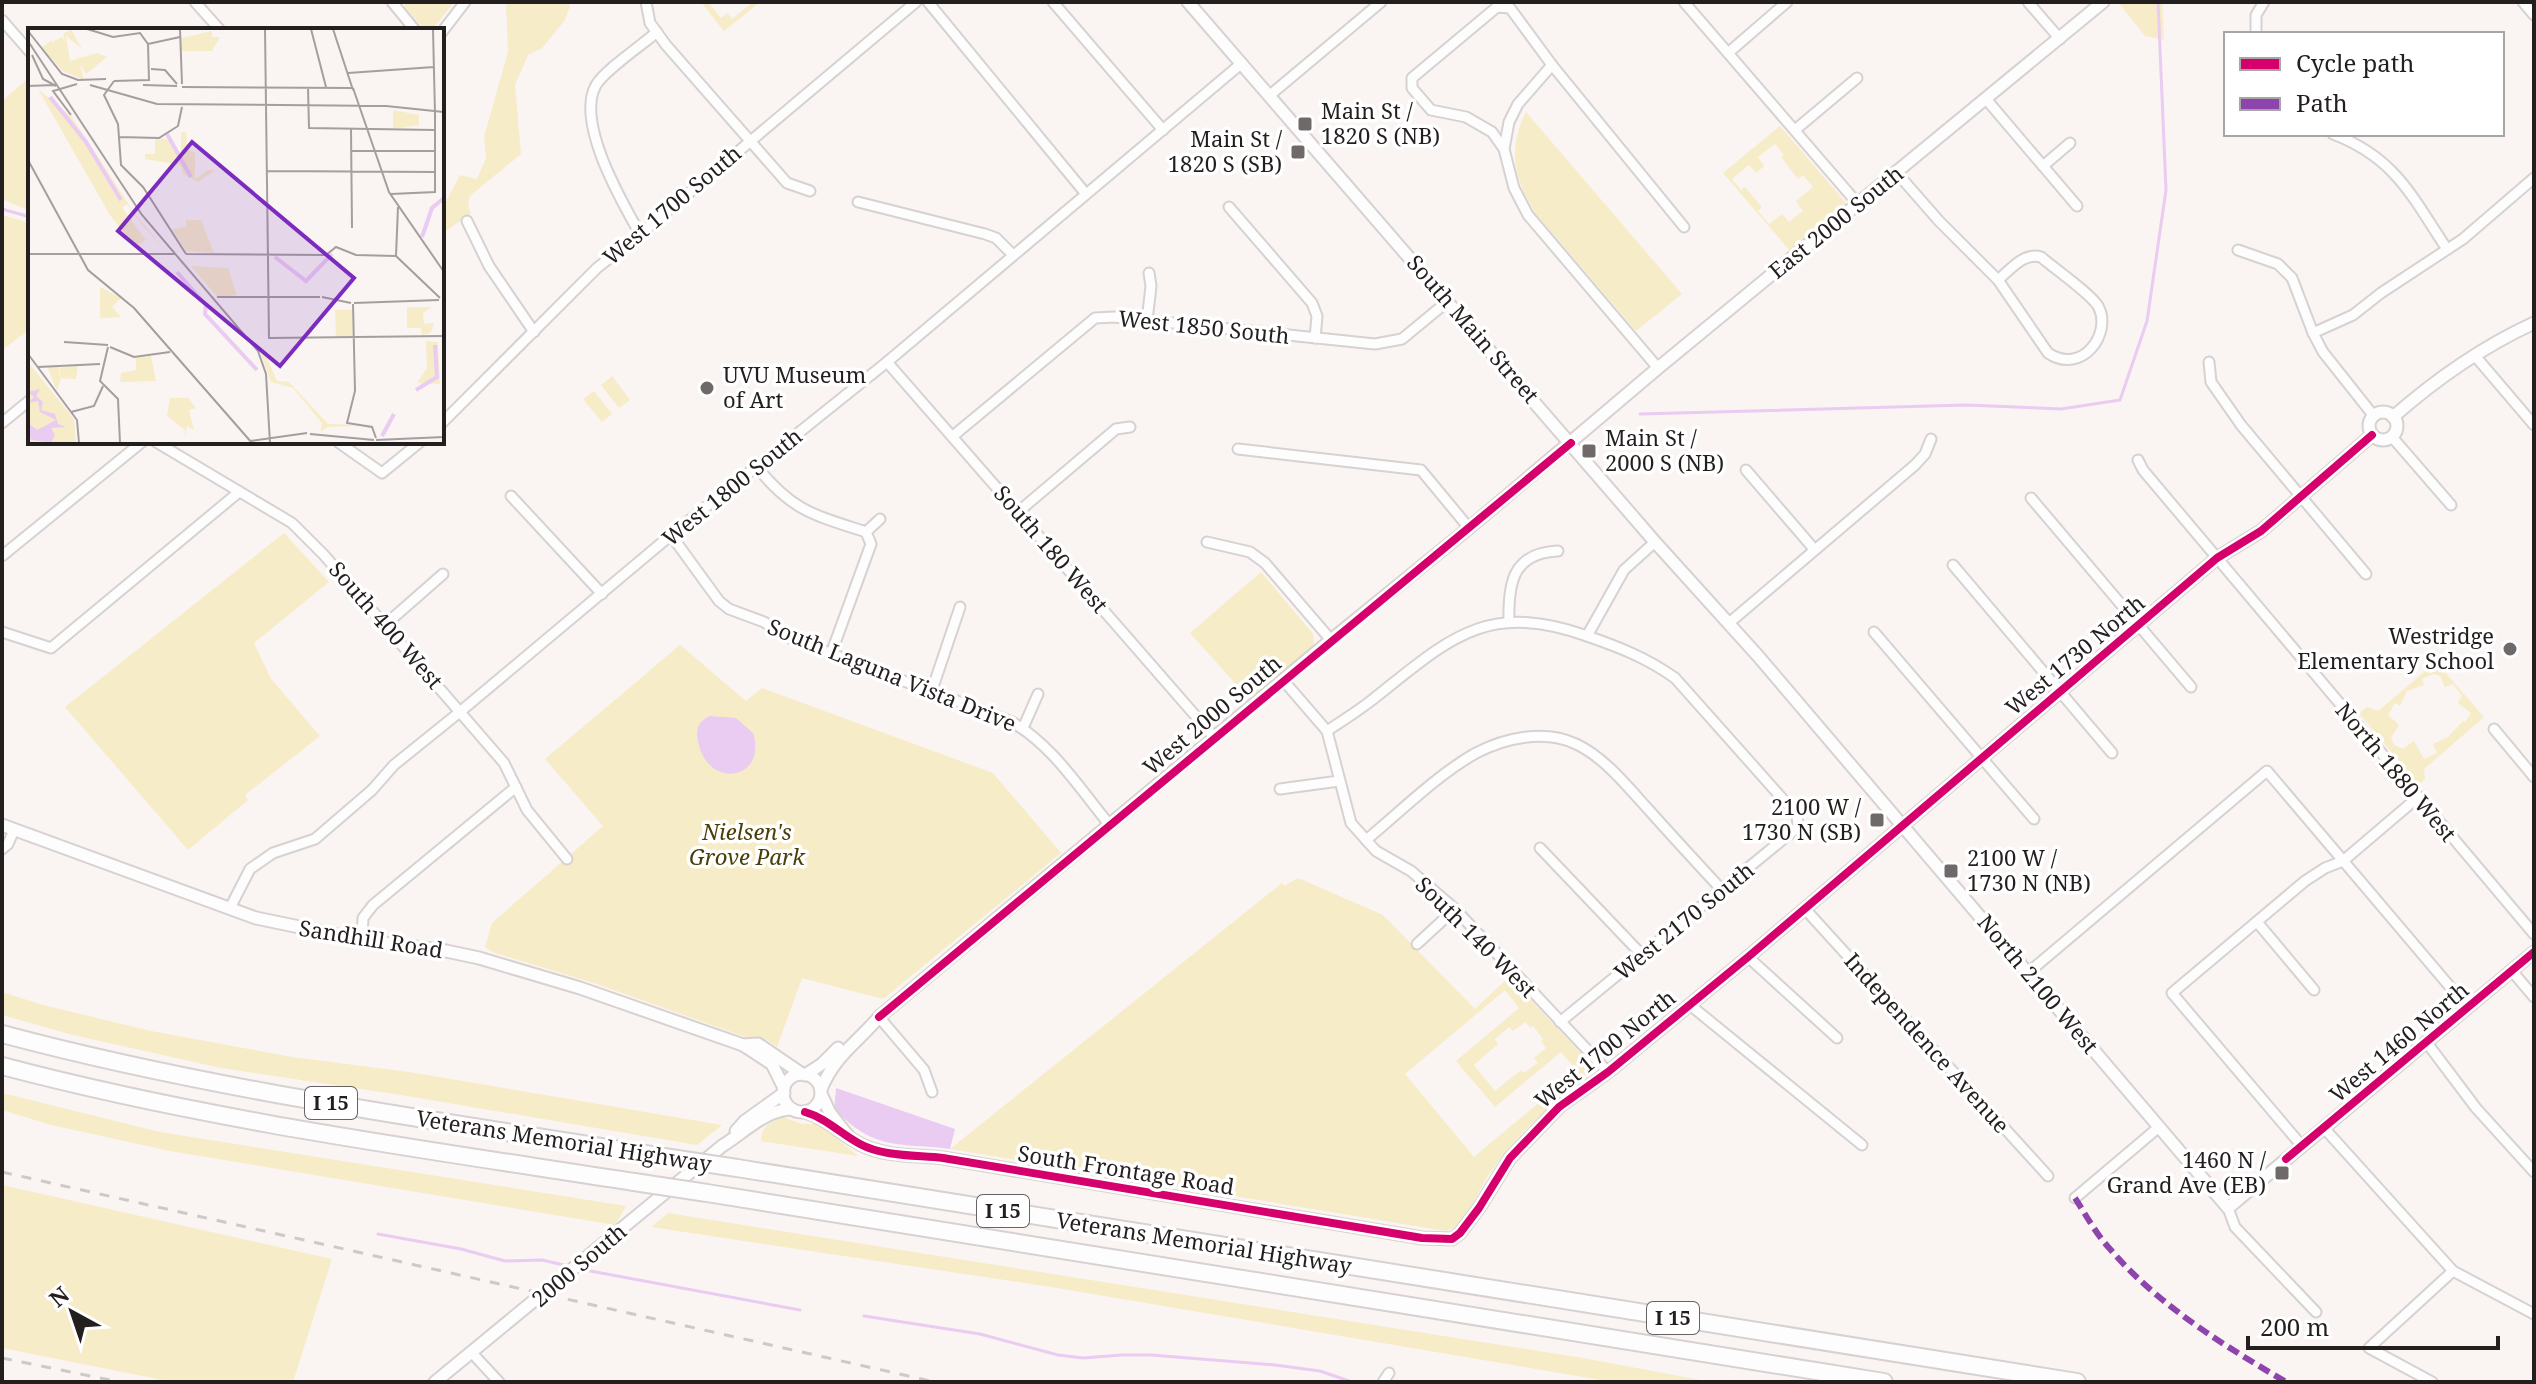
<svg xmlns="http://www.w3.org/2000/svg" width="2536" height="1384" viewBox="0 0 2536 1384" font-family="'Noto Serif',serif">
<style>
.green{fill:#f7ecc8;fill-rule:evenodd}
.water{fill:#eacbf2}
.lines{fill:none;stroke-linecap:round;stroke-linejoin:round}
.stream{stroke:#eacbf2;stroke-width:3}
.minor-casing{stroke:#d7d1d1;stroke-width:13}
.tertiary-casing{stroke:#d7d1d1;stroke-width:15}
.motorway-casing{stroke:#d7d1d1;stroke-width:20}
.minor{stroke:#fefdfd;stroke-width:9}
.tertiary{stroke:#fefdfd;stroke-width:11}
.motorway{stroke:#fefdfd;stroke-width:16}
.rail{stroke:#cccac9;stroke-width:3;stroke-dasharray:10 10;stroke-linecap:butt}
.motorway-bridge-casing{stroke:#d7d1d1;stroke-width:20;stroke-linecap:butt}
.motorway-bridge{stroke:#fefdfd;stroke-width:16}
.quiet{stroke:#8e44ad;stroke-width:6;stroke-dasharray:12 6;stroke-linecap:butt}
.cycleway-casing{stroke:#fff;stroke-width:13}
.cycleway{stroke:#d6006c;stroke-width:8}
.poi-dot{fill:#6f6a69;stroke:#fff;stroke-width:3}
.labels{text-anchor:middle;stroke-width:7;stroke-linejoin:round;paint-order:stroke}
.shield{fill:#fff;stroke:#666262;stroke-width:2}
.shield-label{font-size:20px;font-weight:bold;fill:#241f1f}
.poi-label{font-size:22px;fill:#241f1f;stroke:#fff;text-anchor:start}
.street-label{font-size:22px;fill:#241f1f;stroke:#fff}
.park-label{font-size:22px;font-style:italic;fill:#493e06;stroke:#fff}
.inset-river{fill:none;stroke:#eacbf2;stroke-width:4}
.inset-road{fill:none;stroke:#a49f9e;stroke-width:2}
.view{fill:#7b2cbf;fill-opacity:0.15;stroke:#7b2cbf;stroke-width:4}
.inset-edge{fill:none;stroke:#241f1f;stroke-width:4}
</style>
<rect width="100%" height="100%" fill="#faf4f3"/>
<g class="green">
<polygon points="408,2 454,2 432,30 425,30 404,6"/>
<polygon points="506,2 567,2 570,6 565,20 542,48 528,55 515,85 521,154 470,196 468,205 471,213 442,234 442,209 460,175 477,179 486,158 484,137 508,52"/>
<polygon points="701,2 708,2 721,18 727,13 732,19 753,2 760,2 724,31"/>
<polygon points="2118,2 2162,2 2164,40 2145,36"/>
<polygon points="30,77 30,211 2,199 2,101"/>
<path d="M 1526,112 L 1682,294 L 1636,331 L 1536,214 C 1514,179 1507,150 1526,112 Z"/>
<path d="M 1780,126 L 1846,203 L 1791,252 L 1723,173 ZM 1775,144 L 1784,155 L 1781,157 L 1798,179 L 1803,175 L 1813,187 L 1796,201 L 1803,211 L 1789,222 L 1782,214 L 1769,224 L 1758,211 L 1762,207 L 1745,187 L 1741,190 L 1732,179 L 1749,165 L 1756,173 L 1764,166 L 1758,157 Z"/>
<polygon points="2,215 30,223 30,329 2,350"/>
<polygon points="612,376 630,400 619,408 601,385"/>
<polygon points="594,391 612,414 602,422 583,399"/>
<polygon points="284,533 329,582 254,643 271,679 320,736 245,795 248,800 188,850 65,707"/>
<polygon points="1261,572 1313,634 1314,645 1250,700 1190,633"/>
<path d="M 680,645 L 746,701 L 762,688 L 993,773 L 1061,853 L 883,999 L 802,978 L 777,1047 C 770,1041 758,1035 748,1038 L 594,983 L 495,953 L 485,947 L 492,923 L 603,826 L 545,759 Z"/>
<path d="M 2436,662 L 2484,717 L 2424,769 L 2425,779 L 2419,785 L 2359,713 L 2367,707 L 2378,711 ZM 2434,674 L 2440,676 L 2445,687 L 2453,684 L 2462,696 L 2458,703 L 2471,713 L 2465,722 L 2463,721 L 2448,737 L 2433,744 L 2437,753 L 2424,759 L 2414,741 L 2403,749 L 2394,745 L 2391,738 L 2399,725 L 2388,715 L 2395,703 L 2400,706 L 2407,691 L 2424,685 L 2422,679 Z"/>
<path d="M 1298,878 L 1383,915 L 1475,1009 L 1509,977 L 1591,1064 L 1591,1071 C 1553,1103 1513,1136 1486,1179 C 1475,1196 1467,1227 1445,1231 L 950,1149 L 1282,883 L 1284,886 ZM 1505,990 L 1519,1008 L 1456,1061 L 1495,1107 L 1561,1052 L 1577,1071 L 1474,1157 L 1405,1074 ZM 1525,1022 L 1531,1028 L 1533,1026 L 1543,1039 L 1541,1041 L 1546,1048 L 1534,1058 L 1538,1063 L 1524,1073 L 1521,1070 L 1495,1091 L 1474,1065 L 1498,1044 L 1495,1039 L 1509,1027 L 1513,1031 Z"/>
<polygon points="2,992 43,1005 151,1031 292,1057 409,1072 722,1125 697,1145 401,1095 221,1068 73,1035 2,1015"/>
<polygon points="2,1093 160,1132 626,1206 615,1225 170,1151 51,1125 2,1110"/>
<path d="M 783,1117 L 802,1124 L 820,1124 L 858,1156 L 761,1141 C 762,1124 769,1124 783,1117 Z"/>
<polygon points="2,1185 332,1259 293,1382 173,1382 2,1348"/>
<polygon points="668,1213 1583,1358 1711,1382 1613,1382 1051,1287 651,1227"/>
</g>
<g class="water">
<path d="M 710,716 L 736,718 L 753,733 C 768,780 707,791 698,741 C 695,728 699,721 710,716 Z"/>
<path d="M 836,1088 L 955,1129 L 950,1149 C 910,1143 881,1151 847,1121 C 843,1117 837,1113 835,1107 C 834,1101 836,1094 836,1088 Z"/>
</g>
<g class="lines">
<g class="stream">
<polyline points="2,209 30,217"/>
<polyline points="1640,414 1966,405 2061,409 2120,400 2147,321 2166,190 2158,2"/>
<polyline points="378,1234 461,1249 505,1261 542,1260 568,1266"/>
<polyline points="585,1270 800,1310"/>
<polyline points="864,1316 980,1334 1058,1355 1083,1358 1122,1355 1151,1355 1275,1365 1320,1371 1352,1382"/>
</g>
<g class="minor-casing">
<g id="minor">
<polyline points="195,2 220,30"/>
<polyline points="392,2 415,30"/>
<polyline points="646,2 650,23 666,45 787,183 810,191"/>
<polyline points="928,2 1086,194"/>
<polyline points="1053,2 1163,130"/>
<polyline points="1684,2 1858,204"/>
<polyline points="2028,2 2060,39"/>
<polyline points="2523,2 2534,15"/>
<polyline points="2,20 30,52"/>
<polyline points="442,32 465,2"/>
<polyline points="2256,34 2256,15 2264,2"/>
<polyline points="1728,53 1787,2"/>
<polyline points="1270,95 1381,2"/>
<polyline points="1986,99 2077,206"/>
<polyline points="1795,130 1857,78"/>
<path d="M 2333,134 C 2396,158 2412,197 2447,249"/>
<polyline points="1504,149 1509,122 1518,104 1552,65"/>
<polyline points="2043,166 2070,143"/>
<path d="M 1897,173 L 1939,221 L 1998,280 L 2048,353 C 2082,376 2113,333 2098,306 C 2090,293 2055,269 2041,257 C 2024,252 2011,269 1998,280"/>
<polyline points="858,202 985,234 996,238 1013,255"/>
<polyline points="1229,207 1312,303 1317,316 1315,338"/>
<polyline points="467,221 489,266 534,332"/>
<path d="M 640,234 C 622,202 575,122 596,85 C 605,70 642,45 657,32"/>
<polyline points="2238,250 2278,264 2292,278 2313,333 2323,352 2373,415"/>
<polyline points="1147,321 1151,286 1149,273"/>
<polyline points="2313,333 2353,315 2381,293 2463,239 2534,178"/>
<polyline points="2476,357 2534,425"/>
<polyline points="887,362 1214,737"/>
<polyline points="2209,362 2211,382 2241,425 2366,574"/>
<polyline points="1658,368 1528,215 1514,188 1504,149 1492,132 1466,117 1431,110 1412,88 1412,78 1497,7 1510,8 1552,65 1684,227"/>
<polyline points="2,423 30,400"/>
<polyline points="442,423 597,268 640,234 916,2"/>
<polyline points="953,436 1095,318 1114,317 1375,344 1402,339 1448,301"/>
<polyline points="2392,437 2451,505"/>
<polyline points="156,442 292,523 324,555 504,763 527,810 567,859"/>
<polyline points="338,442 382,473 420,442"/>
<polyline points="1238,449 1421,470 1469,528"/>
<polyline points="2138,460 2143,470 2534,934"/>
<path d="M 757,467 C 792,511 814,515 866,532"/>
<polyline points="1746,470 1814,549"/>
<polyline points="511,496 602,594"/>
<polyline points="2031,498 2191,687"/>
<polyline points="1018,512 1116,429 1130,427"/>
<path d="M 671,535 L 719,601 L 729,609 L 764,622 L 785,636 L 803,643 L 1010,721 C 1051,743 1080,789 1109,824"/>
<polyline points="1207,542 1250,552 1265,563 1331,640"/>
<polyline points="2,556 142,442"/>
<polyline points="1953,565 2112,753"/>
<path d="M 1509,622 C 1508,584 1512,553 1558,551"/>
<polyline points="1729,623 1915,465 1925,454 1931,439"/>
<polyline points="386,624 443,574"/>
<polyline points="2,632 51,648 239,492"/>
<polyline points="1874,632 2034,819"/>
<polyline points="1587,636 1624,570 1655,542"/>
<polyline points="831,654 871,544 866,532 880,519"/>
<polyline points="1283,680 1327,731 1351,823 1376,851 1411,871 1455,909 1608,1072"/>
<polyline points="931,693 960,607"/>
<polyline points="1023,728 1038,694"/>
<polyline points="2494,729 2534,777"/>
<path d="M 1327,731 C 1342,721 1358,711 1372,700 C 1448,640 1485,600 1587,636 C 1619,647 1647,658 1675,678 L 1797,815 L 1798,827 L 1560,1022"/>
<polyline points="1280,789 1339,781"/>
<path d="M 1366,840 C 1400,812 1437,775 1476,753 C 1505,738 1544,729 1576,744 C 1604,757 1627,786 1648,809 C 1672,836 1697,863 1722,890"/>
<polyline points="1540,848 1642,955"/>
<polyline points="2,849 8,844 14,830"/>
<polyline points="230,908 250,869 273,853 315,839 372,790 394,765 461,711 671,535 887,362 1242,63"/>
<polyline points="1805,909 2048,1176"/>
<polyline points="2257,922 2314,990"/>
<polyline points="362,940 363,918 373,905 516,787"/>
<polyline points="1417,944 1455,909"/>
<polyline points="1748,957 1837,1038"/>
<polyline points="2512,971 2534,997"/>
<polyline points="2029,972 2267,771 2468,1008"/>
<polyline points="1690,1005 1862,1145"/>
<polyline points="879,1017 924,1070 932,1092"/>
<polyline points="2427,1043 2476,1108 2534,1172"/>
<polyline points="2324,1128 2453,1271 2534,1314"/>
<polyline points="2302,1146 2172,993 2305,881 2325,868 2343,861 2417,798"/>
<polyline points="2075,1198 2159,1127"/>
<polyline points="2228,1208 2235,1227 2316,1312"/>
<polyline points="472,1353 499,1382"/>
<polyline points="1383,1382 1389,1373"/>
<polyline points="2432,1382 2369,1348 2453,1271"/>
</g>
</g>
<g class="tertiary-casing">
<g id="tertiary">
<polyline points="1188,2 1655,542 1758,656 2228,1208 2534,952"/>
<circle cx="2383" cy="426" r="14"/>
<path d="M 2393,417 C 2435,380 2484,346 2534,323"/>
<polyline points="2,825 256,918 362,940 446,951 479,958 580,988 743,1045 772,1064 784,1088"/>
<polyline points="743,1045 758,1044 802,1074"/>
<circle cx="802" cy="1093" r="19"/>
<polyline points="805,1075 822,1064 838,1048"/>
<path d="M 821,1089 C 836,1054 856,1044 879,1017 L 1331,640 L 1469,528 L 1658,368 L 2103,2"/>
<polyline points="821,1094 830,1113 848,1136"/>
<path d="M 805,1112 C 826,1118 841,1134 860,1144 C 884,1157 916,1155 943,1158 L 1422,1238 L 1452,1239 L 1460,1233 L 1479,1208 L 1510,1158 L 1559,1107 L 1608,1072 L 1748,957 L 2217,558 L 2261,531 L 2372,435"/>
<polyline points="736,1131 745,1121 784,1093"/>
<path d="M 435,1382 L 722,1146 C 745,1132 764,1110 792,1109"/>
</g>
</g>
<g class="motorway-casing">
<g id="motorway">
<path d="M 2,1034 C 219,1092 442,1121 664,1157"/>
<path d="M 2,1066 C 210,1121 422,1149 634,1182"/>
<polyline points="737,1168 2077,1382"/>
<polyline points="707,1193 1884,1382"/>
</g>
</g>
<use href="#minor" class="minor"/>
<use href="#tertiary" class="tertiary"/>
<use href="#motorway" class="motorway"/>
<g class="rail">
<polyline points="2,1172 935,1382"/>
<polyline points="2,1358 120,1382"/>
</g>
<g class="motorway-bridge-casing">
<g id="motorway-bridge">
<polyline points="664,1157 737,1168"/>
<polyline points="634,1182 707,1193"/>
</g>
</g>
<use href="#motorway-bridge" class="motorway-bridge"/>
<path class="quiet" d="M 2075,1198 C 2086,1215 2096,1234 2110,1249 C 2158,1305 2223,1345 2286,1382"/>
<g class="cycleway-casing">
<g id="cycleway">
<polyline points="879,1017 1571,443"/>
<path d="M 805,1112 C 826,1118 841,1134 860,1144 C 884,1157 916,1155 943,1158 L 1422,1238 L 1452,1239 L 1460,1233 L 1479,1208 L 1510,1158 L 1559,1107 L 1608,1072 L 1748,957 L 2217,558 L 2261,531 L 2372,435"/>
<polyline points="2286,1159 2534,952"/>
</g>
</g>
<use href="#cycleway" class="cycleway"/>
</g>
<g class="poi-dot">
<rect x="1297" y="116" width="16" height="16" rx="4"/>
<rect x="1290" y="144" width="16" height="16" rx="4"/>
<circle cx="707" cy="388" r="8"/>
<rect x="1581" y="443" width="16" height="16" rx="4"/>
<circle cx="2510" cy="649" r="8"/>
<rect x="1869" y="812" width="16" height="16" rx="4"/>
<rect x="1943" y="863" width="16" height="16" rx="4"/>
<rect x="2274" y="1165" width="16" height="16" rx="4"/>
</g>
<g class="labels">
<g class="shield">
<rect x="305" y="1087" width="52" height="32" rx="6"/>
<rect x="977" y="1195" width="52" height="32" rx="6"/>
<rect x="1647" y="1302" width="52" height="32" rx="6"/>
</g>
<g class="shield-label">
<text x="331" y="1110">I 15</text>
<text x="1003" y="1218">I 15</text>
<text x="1673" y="1325">I 15</text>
</g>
<g class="poi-label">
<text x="1321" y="119">Main St /<tspan x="1321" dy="25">1820 S (NB)</tspan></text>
<text x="1282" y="147" text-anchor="end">Main St /<tspan x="1282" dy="25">1820 S (SB)</tspan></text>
<text x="723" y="383">UVU Museum<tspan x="723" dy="25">of Art</tspan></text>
<text x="1605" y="446">Main St /<tspan x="1605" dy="25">2000 S (NB)</tspan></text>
<text x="2494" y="644" text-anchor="end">Westridge<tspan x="2494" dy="25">Elementary School</tspan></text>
<text x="1861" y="815" text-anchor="end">2100 W /<tspan x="1861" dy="25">1730 N (SB)</tspan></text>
<text x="1967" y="866">2100 W /<tspan x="1967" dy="25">1730 N (NB)</tspan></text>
<text x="2266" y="1168" text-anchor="end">1460 N /<tspan x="2266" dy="25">Grand Ave (EB)</tspan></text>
</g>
<g class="street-label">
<text transform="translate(672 205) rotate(-40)" y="8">West 1700 South</text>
<text transform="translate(1836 222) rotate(-39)" y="8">East 2000 South</text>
<text transform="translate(1204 327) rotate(6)" y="8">West 1850 South</text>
<text transform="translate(1473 329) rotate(49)" y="8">South Main Street</text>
<text transform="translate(732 487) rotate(-39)" y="8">West 1800 South</text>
<text transform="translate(1051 549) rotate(49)" y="8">South 180 West</text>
<text transform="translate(386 625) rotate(49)" y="8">South 400 West</text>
<text transform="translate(2075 655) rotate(-40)" y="8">West 1730 North</text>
<text transform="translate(892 675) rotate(22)" y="8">South Laguna Vista Drive</text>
<text transform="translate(1212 715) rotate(-40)" y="8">West 2000 South</text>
<text transform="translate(2396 772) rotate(50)" y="8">North 1880 West</text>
<text transform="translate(1684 921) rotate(-39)" y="8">West 2170 South</text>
<text transform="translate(1476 937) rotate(45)" y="8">South 140 West</text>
<text transform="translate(371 939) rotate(9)" y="8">Sandhill Road</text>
<text transform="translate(2038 984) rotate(50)" y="8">North 2100 West</text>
<text transform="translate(2399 1042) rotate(-40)" y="8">West 1460 North</text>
<text transform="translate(1927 1043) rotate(48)" y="8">Independence Avenue</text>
<text transform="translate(1605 1049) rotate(-39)" y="8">West 1700 North</text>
<text transform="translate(564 1141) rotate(9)" y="8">Veterans Memorial Highway</text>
<text transform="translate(1126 1170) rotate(9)" y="8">South Frontage Road</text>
<text transform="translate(1204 1243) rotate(9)" y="8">Veterans Memorial Highway</text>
<text transform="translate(579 1265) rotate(-40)" y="8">2000 South</text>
</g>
<g class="park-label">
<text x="747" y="840">Nielsen's<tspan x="747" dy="25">Grove Park</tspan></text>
</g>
</g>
<g transform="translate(28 28)">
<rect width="416" height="416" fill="#faf4f3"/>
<path d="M 43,1 L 54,21 L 38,8 L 42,33 L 69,25 L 79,29 L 58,46 L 52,36 L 56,52 L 35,43 L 13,20 L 22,14 L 12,19 L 23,13 L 17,6 L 24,14 L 34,9 L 37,14 L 35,6 ZM 184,3 L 184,9 L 192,9 L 184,23 L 153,23 L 153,10 ZM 10,61 L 44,89 L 107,186 L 140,225 L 114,197 L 99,176 L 94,180 L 118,212 L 107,219 L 82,187 ZM 365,82 L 391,87 L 391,97 L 365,101 ZM 153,104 L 158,104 L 159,121 L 167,125 L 167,151 L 180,142 L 188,142 L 170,154 L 155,146 L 153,137 L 117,131 L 117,126 L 127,126 L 127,112 L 133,110 L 143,113 L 153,128 ZM 158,192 L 173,192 L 186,225 L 158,223 L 144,201 L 158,199 ZM 163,238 L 200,240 L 209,267 L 190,270 ZM 72,259 L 93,270 L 84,279 L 93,289 L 72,290 ZM 379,279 L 404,279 L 395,285 L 396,296 L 406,295 L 403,304 L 394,308 L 393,300 L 379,300 ZM 307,282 L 324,282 L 325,309 L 308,309 ZM 398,313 L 410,314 L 412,356 L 389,355 L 399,340 ZM 237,325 L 249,353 L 261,354 L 300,396 L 348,397 L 299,399 L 293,404 L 294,395 L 265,360 L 243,354 L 233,326 ZM 123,328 L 128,353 L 92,354 L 93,345 L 108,342 L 108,330 ZM 0,334 L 46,391 L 48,415 L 0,414 ZM 50,337 L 48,351 L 33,350 L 29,363 L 19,338 L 31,339 L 32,351 L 32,340 ZM 142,370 L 160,370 L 168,380 L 161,382 L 166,402 L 159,398 L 157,411 L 157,402 L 139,388 Z" fill="#f7ecc8"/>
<path d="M 12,361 L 8,368 L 15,374 L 13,382 L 27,386 L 30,396 L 38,399 L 23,400 L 27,407 L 23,415 L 0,411 L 0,395 L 9,402 L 28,392 L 12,384 L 10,373 L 0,375 L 6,369 L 0,364 Z" fill="#eacbf2"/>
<path class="inset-river" d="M 22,69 L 58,114 L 93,172M 139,106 L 163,149M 394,209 L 404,180 L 416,170M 247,229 L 278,253 L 304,226M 149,244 L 176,275M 178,277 L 177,286 L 229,342M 388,362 L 409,349 L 407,317M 354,408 L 366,386"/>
<path class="inset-road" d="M 59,1 L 85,9 L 112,5 L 120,16 L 121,52 L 86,53M 152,1 L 154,56M 237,1 L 241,310 L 416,308M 283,1 L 298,59M 305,1 L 325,62M 405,1 L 407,86M 0,3 L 34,46 L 50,52 L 78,51M 0,13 L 114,187 L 230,323 L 238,346 L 242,415M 120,16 L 152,9M 4,27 L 15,51 L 28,58M 123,41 L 137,42 L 149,56M 320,45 L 406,39M 86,53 L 76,67 L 90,96 L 93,137 L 115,159 L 158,226M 62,57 L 129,76 L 358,78 L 416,84M 115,57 L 149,58M 0,58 L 26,57M 154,59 L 325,60M 280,59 L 281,100 L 407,102M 325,60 L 361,164 L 416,244M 43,87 L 25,63 L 49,56M 323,101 L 324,200M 91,109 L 131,110 L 150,98 L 154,79M 323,123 L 407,123M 0,132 L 60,242 L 106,280 L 224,415M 239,143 L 407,144M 363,166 L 407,164 L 407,86M 370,179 L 368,228 L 412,270M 0,226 L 147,226M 158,226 L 298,227 L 308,219 L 328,227 L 368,228M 189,269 L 292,269M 294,269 L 323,275M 326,275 L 411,272M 325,276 L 327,363 L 319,395 L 344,399 L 348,410M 36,314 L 80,317M 80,319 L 72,353 L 90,371 L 92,415M 82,319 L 106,329 L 142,324M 0,326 L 49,392 L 51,415M 10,339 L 72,336M 43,384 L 66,378 L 75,358M 282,406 L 346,412M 348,412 L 416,409M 222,413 L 279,405"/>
<path class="view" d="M 164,114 L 326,250 L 252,338 L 90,203 Z"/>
<rect width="416" height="416" class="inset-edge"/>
</g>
<rect width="2536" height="1384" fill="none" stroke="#241f1f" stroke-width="8"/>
<rect x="2224" y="32" width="280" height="104" fill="#ffffff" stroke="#a7a5a5" stroke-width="2"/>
<rect x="2240" y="58" width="40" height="12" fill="#d6006c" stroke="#a7a5a5" stroke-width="2"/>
<text x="2296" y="72" font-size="24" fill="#241f1f">Cycle path</text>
<rect x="2240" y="98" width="40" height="12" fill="#8e44ad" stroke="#a7a5a5" stroke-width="2"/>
<text x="2296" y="112" font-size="24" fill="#241f1f">Path</text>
<g transform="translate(72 1312) rotate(320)" stroke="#ffffff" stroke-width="6" paint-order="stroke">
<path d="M0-6L14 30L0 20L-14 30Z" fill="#241f1f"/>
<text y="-12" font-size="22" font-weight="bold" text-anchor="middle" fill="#241f1f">N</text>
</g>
<path d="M2248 1336v12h250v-12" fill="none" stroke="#241f1f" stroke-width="4"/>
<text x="2260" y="1336" font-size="24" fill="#241f1f" stroke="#ffffff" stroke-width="6" paint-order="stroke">200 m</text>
</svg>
